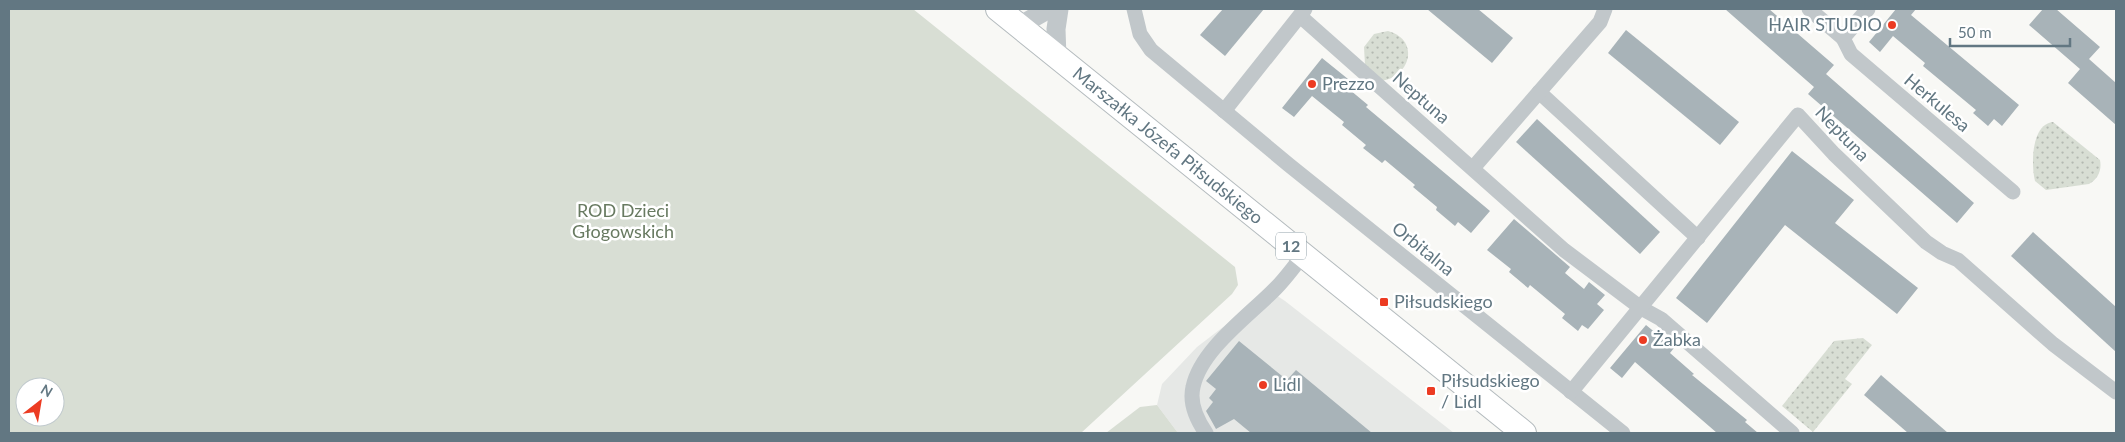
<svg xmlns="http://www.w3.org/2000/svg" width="2125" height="442" viewBox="0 0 2125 442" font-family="Lato,sans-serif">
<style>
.built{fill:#e6e8e6}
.green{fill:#d8ded4;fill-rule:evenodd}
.park{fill:url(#park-dots)}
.building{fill:#a8b3b8}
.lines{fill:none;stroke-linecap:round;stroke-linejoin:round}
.primary-casing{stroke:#b4bbbe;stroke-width:26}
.minor{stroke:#c1c7ca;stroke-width:15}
.tertiary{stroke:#c1c7ca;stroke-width:19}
.primary{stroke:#fff;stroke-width:24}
.poi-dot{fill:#ec3b22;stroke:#fff;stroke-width:2}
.labels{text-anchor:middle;stroke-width:5;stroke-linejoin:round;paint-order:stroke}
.shield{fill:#fff;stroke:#91a0a8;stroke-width:1}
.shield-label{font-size:16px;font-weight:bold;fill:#627782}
.poi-label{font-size:18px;fill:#627782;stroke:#fff;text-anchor:start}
.street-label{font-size:18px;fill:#627782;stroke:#fff}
.park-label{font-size:18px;fill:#687a61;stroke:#fff}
</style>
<defs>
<pattern id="park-dots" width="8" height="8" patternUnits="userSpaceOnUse" patternTransform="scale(1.25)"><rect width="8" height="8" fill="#d8ded4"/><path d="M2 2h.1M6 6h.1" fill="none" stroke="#b3b9b1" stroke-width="1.8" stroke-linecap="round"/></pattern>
</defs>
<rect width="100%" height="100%" fill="#f8f8f5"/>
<polygon class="built" points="1270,291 1285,301 1454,433 1178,433 1157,405 1162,384 1197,347"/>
<g class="green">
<path d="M 9,9 L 913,9 L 1235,267 L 1238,285 L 1232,294 L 1081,433 L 9,433 ZM 25,387 L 55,387 L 55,417 L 25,417 Z"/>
<polygon points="1157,405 1178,433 1106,433 1140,407"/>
</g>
<g class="park">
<path d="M 1388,31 C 1421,40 1410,79 1379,81 L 1365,65 L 1364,47 L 1374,34 Z"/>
<path d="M 2053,122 L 2100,160 C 2102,170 2098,179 2089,184 L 2046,190 L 2035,181 C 2031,165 2031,124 2053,122 Z"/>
<polygon points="1863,338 1872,345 1845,379 1852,384 1813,432 1782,406 1834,341"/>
</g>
<g class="building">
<polygon points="1223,9 1264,9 1225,56 1200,35"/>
<polygon points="1427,9 1478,9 1513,38 1492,63"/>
<polygon points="1725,9 1769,9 1834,65 1826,74 1974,203 1957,223 1808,94 1814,87"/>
<polygon points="1896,9 1916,9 1911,15 2019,105 2002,126 1994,119 1988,126 1973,113 1976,110 1923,66 1925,63 1893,36 1880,52 1869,42"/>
<polygon points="2043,9 2056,9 2100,47 2089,59 2116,83 2116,125 2068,83 2080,69 2029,25"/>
<polygon points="1626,30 1739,122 1720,145 1608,53"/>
<polygon points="1322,58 1348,79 1344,85 1368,105 1366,107 1490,211 1471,233 1458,222 1455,226 1436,210 1437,207 1413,187 1415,185 1385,160 1382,163 1363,148 1366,145 1342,125 1344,122 1312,96 1294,117 1282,108"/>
<polygon points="1537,119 1660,232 1640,254 1516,142"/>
<polygon points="1792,151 1854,200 1835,223 1918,288 1897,314 1785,225 1707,323 1676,298"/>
<polygon points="1514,219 1570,267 1565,273 1584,289 1589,282 1605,295 1597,304 1604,310 1588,329 1582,325 1578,331 1562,318 1565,314 1530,285 1528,288 1509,272 1511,269 1487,250"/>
<polygon points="2033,232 2116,307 2116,352 2011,256"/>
<polygon points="1646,325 1674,348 1670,353 1694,374 1692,375 1747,420 1745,422 1758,433 1717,433 1635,362 1622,378 1610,368"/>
<polygon points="1239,341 1287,380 1296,370 1372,433 1251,433 1234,419 1216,429 1206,411 1213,402 1209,398 1216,389 1206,381"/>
<polygon points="1881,375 1948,433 1908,433 1864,395"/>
</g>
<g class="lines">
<g class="primary-casing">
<g id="primary">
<path id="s1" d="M 998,9 L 1524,433"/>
</g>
</g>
<g class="minor">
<polyline points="1134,9 1140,34 1151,50 1289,165 1623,433"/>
<polyline points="1809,9 1843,38 1868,9"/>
<polyline points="1300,16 1564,250 1641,308 1661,319 1792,433"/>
<polyline points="1843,38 1851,54 2013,192"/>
<polyline points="1539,92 1698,238"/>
<polyline points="1224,111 1305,9"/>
<polyline points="1473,168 1600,22 1605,9"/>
<polyline points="1571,392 1798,115 1834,154 1926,242 1942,253 1958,260 2053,344 2116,392"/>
<path d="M 1206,433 C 1197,420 1189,404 1193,387 C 1201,349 1250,315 1276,288 C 1286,278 1294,266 1303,256"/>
</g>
<g class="tertiary">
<polyline points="1019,26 1049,9"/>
<polyline points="1057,58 1056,29 1059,9"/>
</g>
<use href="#primary" class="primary"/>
</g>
<g class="poi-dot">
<circle cx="1892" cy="25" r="5"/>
<circle cx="1312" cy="84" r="5"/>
<rect x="1379" y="297" width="10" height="10" rx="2.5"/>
<circle cx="1643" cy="340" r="5"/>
<circle cx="1263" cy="385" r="5"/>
<rect x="1426" y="386" width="10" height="10" rx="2.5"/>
</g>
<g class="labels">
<rect class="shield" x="1276" y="232.5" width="30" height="27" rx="4"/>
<g class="shield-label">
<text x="1291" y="252">12</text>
</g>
<g class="poi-label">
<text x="1882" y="31" text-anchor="end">HAIR STUDIO</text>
<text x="1322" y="90">Prezzo</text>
<text x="1394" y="308">Piłsudskiego</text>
<text x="1653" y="346">Żabka</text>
<text x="1441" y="387">Piłsudskiego<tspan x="1441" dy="21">/ Lidl</tspan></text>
<text x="1273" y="391">Lidl</text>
</g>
<g class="street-label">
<text transform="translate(1421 98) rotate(41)" y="6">Neptuna</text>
<text transform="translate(1937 103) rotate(40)" y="6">Herkulesa</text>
<text transform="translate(1842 134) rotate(46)" y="6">Neptuna</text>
<text dy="6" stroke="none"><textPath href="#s1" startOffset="218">Marszałka Józefa Piłsudskiego</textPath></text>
<text transform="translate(1423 249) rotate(39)" y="6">Orbitalna</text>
</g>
<g class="park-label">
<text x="623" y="217">ROD Dzieci<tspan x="623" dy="21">Głogowskich</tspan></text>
</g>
</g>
<rect width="2125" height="442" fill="none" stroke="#627782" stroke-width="20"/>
<g transform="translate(40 402) rotate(31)"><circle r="24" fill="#ffffff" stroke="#c0c9cd"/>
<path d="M0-4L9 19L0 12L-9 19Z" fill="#ec3b22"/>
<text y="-8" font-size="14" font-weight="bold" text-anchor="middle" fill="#627782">N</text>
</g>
<path d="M1950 38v8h120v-8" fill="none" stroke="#627782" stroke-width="2.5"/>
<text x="1958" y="38" font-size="15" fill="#627782" stroke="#ffffff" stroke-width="4" paint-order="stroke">50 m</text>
</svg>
